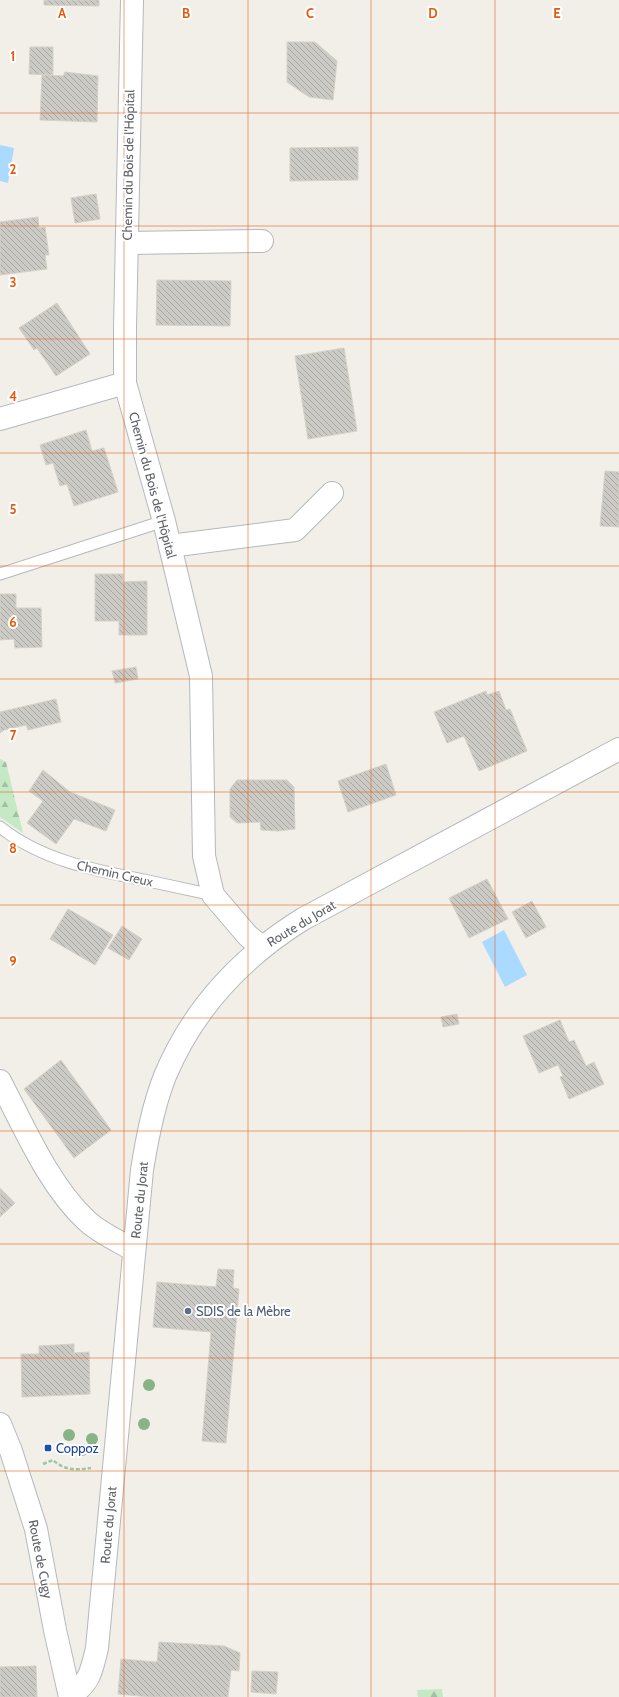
<svg xmlns="http://www.w3.org/2000/svg" width="619" height="1697" viewBox="0 0 619 1697" font-family="Cabin,sans-serif">
<style>
.forest{fill:url(#forest-firs)}
.water{fill:#aadaff}
.building{fill:url(#building-back-hatch);stroke:#d6d1c6}
.lines{fill:none;stroke-linecap:round;stroke-linejoin:round}
.service-casing{stroke:#b5b8bc;stroke-width:13}
.minor-casing{stroke:#b5b8bc;stroke-width:24}
.secondary-casing{stroke:#b6babf;stroke-width:24}
.path{stroke:#9cc7a9;stroke-width:2.5;stroke-dasharray:4 2;stroke-linecap:butt}
.service{stroke:#fff;stroke-width:11}
.minor{stroke:#fff;stroke-width:22}
.secondary{stroke:#fff;stroke-width:22}
.tree{fill:#89b387}
.grid{fill:none;stroke:#e8590c;stroke-width:1;stroke-opacity:0.55}
.service-dot{fill:#5c6f8a;stroke:#fff;stroke-width:1.5}
.transit-dot{fill:#1a4fb4;stroke:#fff;stroke-width:1.5}
.labels{text-anchor:middle;stroke-width:4;stroke-linejoin:round;paint-order:stroke}
.street-label{font-size:13px;fill:#5f6368;stroke:#fff}
.service-label{font-size:13px;fill:#4e5e75;stroke:#fff;text-anchor:start}
.transit-label{font-size:13px;fill:#164399;stroke:#fff;text-anchor:start}
.grid-label{font-size:13px;text-anchor:middle;font-weight:bold;fill:#e8590c;stroke:#fff;stroke-width:4;stroke-linejoin:round;paint-order:stroke}
</style>
<defs>
<pattern id="forest-firs" width="22" height="20" patternUnits="userSpaceOnUse"><rect width="22" height="20" fill="#c5e8c5"/><path d="M5 1l3.5 6h-7zM16 11l3.5 6h-7z" fill="#a3c0a4"/></pattern>
<pattern id="building-back-hatch" width="6" height="6" patternUnits="userSpaceOnUse"><rect width="6" height="6" fill="#cccac5"/><path d="M-1 5l2 2M0 0l6 6M5-1l2 2" fill="none" stroke="#a9a8a4"/></pattern>
</defs>
<rect width="100%" height="100%" fill="#f1efe8"/>
<g class="forest">
<polygon points="0,759 6,762 23,833 0,817"/>
<polygon points="442,1689 443,1697 418,1697 417,1690"/>
</g>
<g class="water">
<polygon points="0,145 14,148 8,183 0,181"/>
<polygon points="504,930 527,975 505,987 482,942"/>
</g>
<g class="building">
<polygon points="44,0 99,0 99,6 44,5"/>
<polygon points="287,42 315,42 337,61 333,100 309,97 287,82"/>
<polygon points="30,47 53,47 53,75 29,74"/>
<polygon points="65,72 98,76 97,122 40,120 42,75 63,76"/>
<polygon points="358,147 358,180 290,181 290,148"/>
<polygon points="96,194 100,219 75,223 71,198"/>
<polygon points="38,217 39,228 45,227 49,255 45,255 47,269 0,275 0,222"/>
<polygon points="157,280 231,281 230,326 156,325"/>
<polygon points="57,303 90,354 56,376 37,348 34,350 19,328"/>
<polygon points="344,348 357,431 308,439 295,356"/>
<polygon points="86,430 92,451 104,448 118,492 74,506 67,484 60,486 53,463 46,465 40,445"/>
<polygon points="605,471 619,472 619,527 600,526"/>
<polygon points="95,574 123,574 123,582 147,581 147,635 119,635 119,621 95,621"/>
<polygon points="0,594 16,594 16,608 41,608 42,647 15,648 14,639 0,640"/>
<polygon points="136,667 138,679 115,683 112,671"/>
<polygon points="486,691 487,695 499,691 506,710 510,709 527,751 479,771 464,736 447,743 434,712"/>
<polygon points="56,699 61,722 28,730 26,725 4,730 0,733 0,712"/>
<polygon points="386,764 396,795 348,812 338,781"/>
<polygon points="43,770 70,792 115,810 106,831 74,819 56,844 27,823 43,801 29,791"/>
<polygon points="237,780 287,780 294,787 295,829 278,831 261,830 260,822 237,823 230,817 230,789"/>
<polygon points="487,879 508,919 469,938 449,898"/>
<polygon points="532,901 546,927 526,938 512,912"/>
<polygon points="68,909 113,935 95,965 50,939"/>
<polygon points="122,926 142,939 129,960 108,948"/>
<polygon points="457,1014 459,1024 443,1027 441,1017"/>
<polygon points="560,1020 569,1042 574,1040 586,1066 594,1062 604,1084 569,1099 560,1077 563,1076 558,1065 539,1073 523,1036"/>
<polygon points="61,1060 111,1130 74,1158 24,1089"/>
<polygon points="0,1188 15,1203 0,1217"/>
<polygon points="218,1269 234,1270 233,1288 239,1289 226,1443 202,1441 211,1332 153,1327 157,1282 216,1287"/>
<polygon points="74,1344 74,1353 89,1352 90,1394 22,1397 21,1354 39,1354 39,1346"/>
<polygon points="159,1642 224,1646 240,1653 239,1671 231,1670 228,1697 150,1697 118,1694 121,1659 157,1662"/>
<polygon points="36,1666 37,1697 0,1697 0,1667"/>
<polygon points="252,1671 278,1672 276,1694 251,1692"/>
</g>
<g class="lines">
<g class="service-casing">
<g id="service">
<polyline points="0,574 164,521"/>
<path d="M 0,827 C 41,860 94,870 144,880 C 167,885 190,890 213,895"/>
</g>
</g>
<g class="minor-casing">
<g id="minor">
<polyline points="132,0 125,328 125,383 164,521 201,676 204,856 213,895 248,936 262,947"/>
<polyline points="127,243 262,241"/>
<polyline points="0,419 125,383"/>
<polyline points="170,546 295,530 332,493"/>
<path d="M 0,1081 C 24,1127 49,1186 87,1221 C 100,1233 118,1241 134,1250"/>
<path d="M 70,1695 C 90,1684 92,1669 97,1648 L 142,1170 C 147,1139 153,1106 165,1076 C 193,1009 242,957 303,919 L 619,749"/>
</g>
</g>
<g class="secondary-casing">
<polyline id="secondary" points="0,1424 11,1451 36,1529 55,1630 70,1697"/>
</g>
<path class="path" d="M 43,1464 L 53,1460 C 65,1471 77,1470 91,1468"/>
<use href="#service" class="service"/>
<use href="#minor" class="minor"/>
<use href="#secondary" class="secondary"/>
</g>
<g class="tree">
<circle cx="149" cy="1385" r="6"/>
<circle cx="144" cy="1424" r="6"/>
<circle cx="69" cy="1435" r="6"/>
<circle cx="92" cy="1439" r="6"/>
<circle cx="82" cy="1450" r="6"/>
</g>
<path class="grid" d="M 124,0 L 124,1697M 248,0 L 248,1697M 371,0 L 371,1697M 495,0 L 495,1697M 0,113 L 619,113M 0,226 L 619,226M 0,339 L 619,339M 0,453 L 619,453M 0,566 L 619,566M 0,679 L 619,679M 0,792 L 619,792M 0,905 L 619,905M 0,1018 L 619,1018M 0,1131 L 619,1131M 0,1244 L 619,1244M 0,1358 L 619,1358M 0,1471 L 619,1471M 0,1584 L 619,1584"/>
<circle class="service-dot" cx="188" cy="1311" r="4"/>
<rect class="transit-dot" x="44" y="1444" width="8" height="8" rx="2"/>
<g class="labels">
<g class="street-label">
<text transform="translate(128 165) rotate(-89)" y="5">Chemin du Bois de l'Hôpital</text>
<text transform="translate(153 485) rotate(75)" y="5">Chemin du Bois de l'Hôpital</text>
<text transform="translate(115 873) rotate(13)" y="5">Chemin Creux</text>
<text transform="translate(301 923) rotate(-31)" y="5">Route du Jorat</text>
<text transform="translate(139 1200) rotate(-84)" y="5">Route du Jorat</text>
<text transform="translate(108 1525) rotate(-85)" y="5">Route du Jorat</text>
<text transform="translate(41 1559) rotate(79)" y="5">Route de Cugy</text>
</g>
<g class="service-label">
<text x="196" y="1316">SDIS de la Mèbre</text>
</g>
<g class="transit-label">
<text x="56" y="1453">Coppoz</text>
</g>
</g>
<g class="grid-label">
<text x="62" y="18">A</text>
<text x="186" y="18">B</text>
<text x="310" y="18">C</text>
<text x="433" y="18">D</text>
<text x="557" y="18">E</text>
<text x="13" y="61">1</text>
<text x="13" y="174">2</text>
<text x="13" y="287">3</text>
<text x="13" y="401">4</text>
<text x="13" y="514">5</text>
<text x="13" y="627">6</text>
<text x="13" y="740">7</text>
<text x="13" y="853">8</text>
<text x="13" y="966">9</text>
</g>
</svg>
